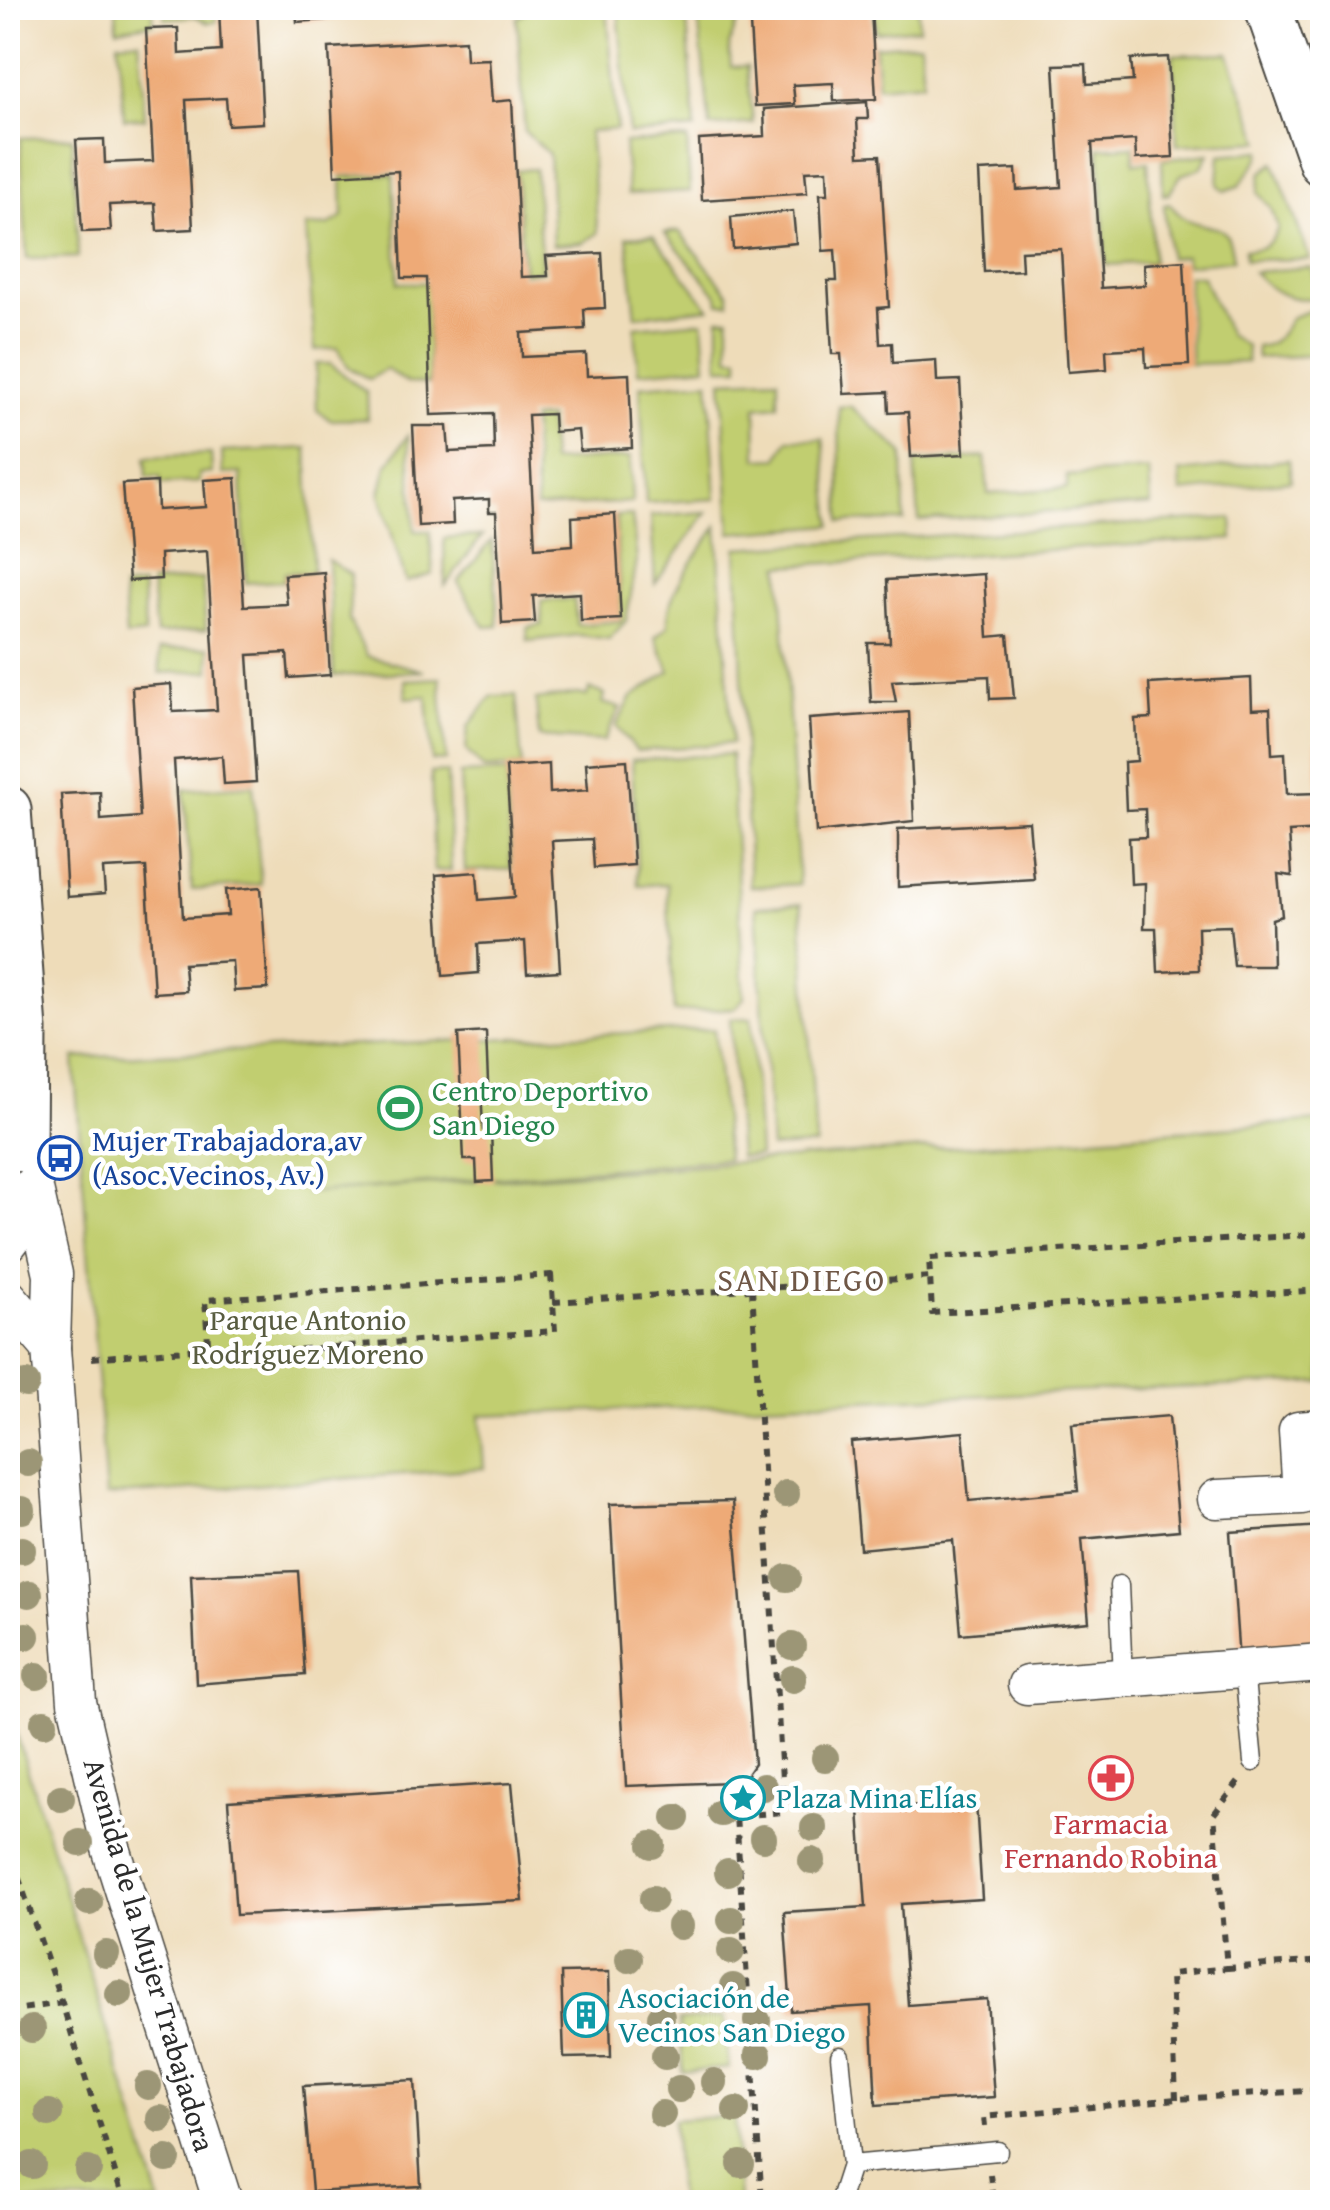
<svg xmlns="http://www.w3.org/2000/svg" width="1330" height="2210" viewBox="0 0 1330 2210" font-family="'Gentium Book Plus',serif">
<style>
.green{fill:#c1ce70;stroke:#767c4e;stroke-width:2.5}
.building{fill:#ea7}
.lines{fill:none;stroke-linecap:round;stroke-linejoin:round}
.service-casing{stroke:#484640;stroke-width:21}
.minor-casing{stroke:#484640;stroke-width:41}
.tertiary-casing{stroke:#484640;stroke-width:49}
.path{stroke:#484640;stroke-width:6;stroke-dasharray:8 8;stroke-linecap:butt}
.service{stroke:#fff;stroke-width:18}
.minor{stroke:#fff;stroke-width:38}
.tertiary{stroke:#fff;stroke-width:45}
.tree{fill:#9c9676}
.labels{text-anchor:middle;stroke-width:9;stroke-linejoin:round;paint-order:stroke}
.leisure-label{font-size:30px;fill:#27864d;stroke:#fff;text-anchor:start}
.transit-label{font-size:30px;fill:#164399;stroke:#fff;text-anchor:start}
.park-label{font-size:30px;fill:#585c40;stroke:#fff}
.culture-label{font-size:30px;fill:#0d838f;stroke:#fff;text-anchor:start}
.health-label{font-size:30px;fill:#be3a42;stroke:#fff}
.street-label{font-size:30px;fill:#2b2b2b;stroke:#fff}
.neighbourhood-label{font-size:32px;letter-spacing:2.5px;fill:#6f5746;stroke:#fff}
</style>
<rect width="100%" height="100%" fill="#fff"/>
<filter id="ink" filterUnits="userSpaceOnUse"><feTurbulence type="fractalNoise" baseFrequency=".01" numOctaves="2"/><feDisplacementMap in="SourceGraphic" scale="20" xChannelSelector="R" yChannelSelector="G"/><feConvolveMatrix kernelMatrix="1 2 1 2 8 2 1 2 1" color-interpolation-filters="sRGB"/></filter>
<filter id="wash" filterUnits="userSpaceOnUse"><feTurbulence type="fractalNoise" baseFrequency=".0048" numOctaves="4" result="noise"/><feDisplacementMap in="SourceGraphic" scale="40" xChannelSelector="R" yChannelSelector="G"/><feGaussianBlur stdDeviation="2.25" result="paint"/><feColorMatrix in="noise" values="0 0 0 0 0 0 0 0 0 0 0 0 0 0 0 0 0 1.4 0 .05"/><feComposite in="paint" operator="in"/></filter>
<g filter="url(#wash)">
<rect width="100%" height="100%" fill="#eedcb9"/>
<g class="green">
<polygon points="116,8 153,8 153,23 117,29"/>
<polygon points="164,8 215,8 216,22 208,23 195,16 165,19"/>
<polygon points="530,8 607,8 617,129 589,132 598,233 582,243 553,245 549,154 525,132 517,18"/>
<polygon points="618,8 686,8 695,129 629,134"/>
<polygon points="697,8 743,8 729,45 731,67 747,66 753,123 710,127"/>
<polygon points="875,8 918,8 919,28 876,32"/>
<polygon points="139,40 145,118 124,119 118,42"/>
<polygon points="920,43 923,82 878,86 875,46"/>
<polygon points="1228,53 1261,141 1177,145 1173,55"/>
<polygon points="72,137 78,257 27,259 20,138"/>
<polygon points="687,139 690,191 628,194 624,143"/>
<polygon points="1133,146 1134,163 1148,162 1153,262 1106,265 1099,148"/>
<polygon points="1261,151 1260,157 1239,186 1224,191 1218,184 1220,155"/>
<polygon points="1209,154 1201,168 1181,175 1169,194 1163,195 1162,160"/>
<path d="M 1274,163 L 1310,259 L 1245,260 L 1245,250 C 1263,250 1271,245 1278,228 L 1271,208 L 1258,193 L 1261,173 Z"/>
<polygon points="535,169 542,271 524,273 516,170"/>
<polygon points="393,174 398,283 427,283 429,384 407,383 386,369 369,379 348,367 337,348 315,350 306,227 329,225 343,217 342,177"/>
<path d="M 1169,204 C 1175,209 1181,218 1188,220 C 1219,233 1228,219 1233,260 L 1187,265 L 1185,256 L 1169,258 L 1164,205 Z"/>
<polygon points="679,231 729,294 729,303 719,303 718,296 665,233"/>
<polygon points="653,235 709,308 636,316 627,237"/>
<path d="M 1311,267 L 1319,293 L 1317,298 C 1289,302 1272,292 1253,272 Z"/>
<polygon points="1188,276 1202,276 1229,335 1246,346 1247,362 1191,364"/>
<path d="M 1314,309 L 1322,311 L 1322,355 L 1257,358 L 1256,347 C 1275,346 1283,332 1292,317 Z"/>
<polygon points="719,318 729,318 729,356 739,357 739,367 719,367"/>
<polygon points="703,321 706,366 638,372 635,327"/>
<polygon points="316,364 330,364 367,393 368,419 330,420 317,410"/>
<polygon points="778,378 778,405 756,407 757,459 778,458 788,439 823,439 832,525 731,533 722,380"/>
<polygon points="709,381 716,499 646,503 640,386"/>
<polygon points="850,406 903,453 904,521 841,522 839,407"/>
<polygon points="548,418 551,462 630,457 632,502 537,508 532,419"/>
<polygon points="408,435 415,531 430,531 433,574 406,582 380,494 387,466"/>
<polygon points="307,448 313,572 284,573 284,581 246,583 241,473 223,474 222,452"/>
<polygon points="211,454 212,473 199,474 199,482 161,484 160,476 147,477 146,457"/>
<polygon points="985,457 988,494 1067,488 1067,476 1149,470 1151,505 919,521 915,462"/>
<polygon points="1289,460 1291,481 1181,492 1180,472"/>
<polygon points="707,512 655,584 651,516"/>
<polygon points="632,515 637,561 626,621 609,639 579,635 528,641 527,628 542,625 541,601 574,599 577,625 621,621 616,516"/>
<polygon points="1232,518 1233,539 780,566 799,884 750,887 737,548"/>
<path d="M 717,526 L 732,743 L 637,751 L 616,726 L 632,697 L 670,671 L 655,637 L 668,626 C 665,591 699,554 717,526 Z"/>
<polygon points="482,536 445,586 444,538"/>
<polygon points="492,540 498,626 485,627 458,582"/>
<polygon points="328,560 351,575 349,620 367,656 424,671 334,676"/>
<polygon points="202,579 206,630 156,634 151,583"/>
<polygon points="142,586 145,634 126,636 123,588"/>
<polygon points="209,647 210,671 160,673 159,650"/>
<polygon points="440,678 446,760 432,761 427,696 406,698 405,680"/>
<polygon points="589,689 605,694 603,703 620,708 604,741 539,737 536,700 578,694 587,696"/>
<polygon points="516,695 522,766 484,769 466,750 468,727 492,696"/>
<polygon points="731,754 744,998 735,1008 674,1012 667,884 638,885 632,760"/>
<polygon points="447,772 451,870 434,871 431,773"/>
<polygon points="507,772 511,869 465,871 460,774"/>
<polygon points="253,785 261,884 192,890 184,790"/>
<polygon points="801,904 816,1145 771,1148 756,907"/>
<polygon points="751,1018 759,1156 739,1157 730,1019"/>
<polygon points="714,1029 727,1159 304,1193 1322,1121 1322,1382 480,1415 484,1468 106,1496 74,1058"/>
<polygon points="8,1701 8,1706 160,2202 8,2202"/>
<polygon points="724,2017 729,2068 683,2072 679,2021"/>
<polygon points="734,2116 739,2202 678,2202 673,2120"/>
</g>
<g id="blocks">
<g class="building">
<polygon points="219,8 257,8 263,123 228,125 226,98 186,100 193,229 157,231 155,203 109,205 111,231 82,232 76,140 104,139 105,163 153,161 146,29 178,28 179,54 221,51"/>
<polygon points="296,8 338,8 339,19 297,22"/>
<polygon points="749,8 790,8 790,19 829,16 828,8 871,8 876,99 834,101 833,83 793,85 795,104 755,106"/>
<polygon points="1311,8 1322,8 1322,37"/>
<polygon points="465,40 466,60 489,59 492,102 512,100 521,277 548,276 546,256 602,253 605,308 584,309 585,329 521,333 522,357 586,354 587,376 629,374 632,448 580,451 578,430 554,432 553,414 528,415 535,548 573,545 572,517 615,514 621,619 581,621 580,593 533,596 535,622 502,624 496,512 489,512 489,499 452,501 453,524 418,526 413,426 447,426 449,452 494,450 493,413 431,415 426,278 402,278 398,171 335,175 329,48"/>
<polygon points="1168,57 1173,157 1136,159 1135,140 1092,143 1101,288 1145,285 1144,264 1184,261 1189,365 1146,367 1145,348 1106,350 1107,369 1068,372 1061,249 1021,251 1022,270 984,272 979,171 1016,169 1017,190 1061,187 1054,65 1086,64 1087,84 1133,81 1131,59"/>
<polygon points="867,102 868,119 857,119 859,156 880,155 889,307 878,308 880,344 892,343 893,363 936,360 937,381 960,380 964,454 911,457 908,412 889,413 888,392 844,394 841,354 832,354 828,281 837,281 835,250 823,251 820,194 828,194 827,170 805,171 807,193 702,200 699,140 765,136 764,109"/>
<polygon points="793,211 796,243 733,249 731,217"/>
<polygon points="236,478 244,606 287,604 284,575 324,572 330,675 289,678 287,653 248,655 256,782 224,784 222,756 174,760 183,918 228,915 226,890 261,887 268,989 234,991 232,961 184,964 186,991 154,993 146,867 103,869 105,894 67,897 61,794 100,792 101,820 140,817 132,687 171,684 173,712 217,710 207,551 160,554 161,579 129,581 122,484 157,482 158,510 206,507 204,480"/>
<polygon points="984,574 988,637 1008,635 1014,698 990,699 989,676 892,681 896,702 871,702 868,643 890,643 887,580"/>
<polygon points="1251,678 1252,709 1270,708 1272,754 1285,753 1287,794 1318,793 1316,742 1322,742 1322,830 1289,832 1292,876 1278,874 1282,916 1272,919 1273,966 1234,966 1230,926 1198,927 1199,970 1158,972 1156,928 1144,928 1145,883 1131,884 1129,838 1146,837 1145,809 1126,810 1124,762 1137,761 1135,719 1151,718 1149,684"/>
<polygon points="909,712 914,821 816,832 809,719"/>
<polygon points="627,760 634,865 594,868 592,839 552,841 560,971 527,973 525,941 478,944 479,973 443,976 436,875 477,872 479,900 515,897 506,767 549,764 550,793 588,790 586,763"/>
<polygon points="1029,822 1034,879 898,887 898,829"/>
<polygon points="486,1032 488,1082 481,1084 483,1130 491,1130 493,1181 477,1182 476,1160 464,1160 458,1034"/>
<polygon points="1169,1416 1179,1530 1082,1539 1089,1622 961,1634 953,1540 860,1549 851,1442 963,1432 969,1501 1078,1491 1072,1424"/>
<polygon points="733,1501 754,1764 745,1777 731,1782 626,1786 610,1504"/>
<polygon points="1322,1526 1322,1654 1239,1660 1230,1532"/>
<polygon points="298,1571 305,1675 196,1684 191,1575"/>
<polygon points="512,1783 523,1901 236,1915 228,1801"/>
<polygon points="976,1802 982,1899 901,1904 908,2005 987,1999 994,2097 876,2105 871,2006 791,2011 784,1912 866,1907 859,1810"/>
<polygon points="609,1972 611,2057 564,2058 561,1973"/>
<polygon points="415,2080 421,2186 312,2192 303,2086"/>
</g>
</g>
</g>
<g filter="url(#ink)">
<use href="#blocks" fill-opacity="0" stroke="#484640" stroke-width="2.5"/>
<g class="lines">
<g class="service-casing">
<g id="service">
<polyline points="1119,1585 1123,1678"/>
<polyline points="1244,1669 1253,1762"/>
<polyline points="840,2056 851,2165"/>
<polyline points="839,2202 851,2165 998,2151"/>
</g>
</g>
<g class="minor-casing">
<g id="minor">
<polyline points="33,1185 53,1274 51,1348 77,1702 111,1848 223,2202"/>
<polyline points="8,1243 25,1221 32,1189"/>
<polyline points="8,1298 51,1348"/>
<polyline points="1217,1499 1302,1495 1298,1431 1322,1429"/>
<polyline points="1027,1685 1322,1663"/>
</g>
</g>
<g class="tertiary-casing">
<g id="tertiary">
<polyline points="1268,8 1322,163"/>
<polyline points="8,809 24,1030 23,1149"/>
</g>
</g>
<g class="path">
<polyline points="1322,1234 929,1258 932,1313 1322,1290"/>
<polygon points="551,1275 555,1331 209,1356 205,1300"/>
<polyline points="752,1289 784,1812 736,1816 762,2202"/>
<polyline points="553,1302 930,1277"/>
<polyline points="92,1358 208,1348"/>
<polyline points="8,1847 62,2003 124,2202"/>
<polyline points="1322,1942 1322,1967"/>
<polyline points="1227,1968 1322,1961"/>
<polyline points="8,2011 62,2003"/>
<polyline points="1176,2099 1171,1974 1227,1968 1214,1814 1241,1779"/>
<polyline points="985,2126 984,2117 1176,2099 1322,2090"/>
<polyline points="990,2174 993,2202"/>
</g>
<use href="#service" class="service"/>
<use href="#minor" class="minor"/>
<use href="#tertiary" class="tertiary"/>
</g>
<g class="tree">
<circle cx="26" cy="1384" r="14"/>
<circle cx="28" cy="1463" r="14"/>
<circle cx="786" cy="1494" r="14"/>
<circle cx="22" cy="1510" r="14"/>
<circle cx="22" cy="1550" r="14"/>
<circle cx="787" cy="1578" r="14"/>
<circle cx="29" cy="1594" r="14"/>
<circle cx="26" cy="1636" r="14"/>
<circle cx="792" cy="1646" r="14"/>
<circle cx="37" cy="1676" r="14"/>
<circle cx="793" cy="1679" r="14"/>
<circle cx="44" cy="1723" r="14"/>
<circle cx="825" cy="1758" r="14"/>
<circle cx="763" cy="1787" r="14"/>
<circle cx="61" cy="1798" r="14"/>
<circle cx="721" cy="1813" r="14"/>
<circle cx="676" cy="1818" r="14"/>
<circle cx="814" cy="1828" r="14"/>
<circle cx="763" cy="1838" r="14"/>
<circle cx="80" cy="1843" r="14"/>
<circle cx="652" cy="1845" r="14"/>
<circle cx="812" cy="1861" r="14"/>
<circle cx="728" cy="1872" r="14"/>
<circle cx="653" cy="1899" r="14"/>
<circle cx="89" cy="1902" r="14"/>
<circle cx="731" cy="1920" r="14"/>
<circle cx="680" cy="1926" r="14"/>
<circle cx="731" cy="1951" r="14"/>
<circle cx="106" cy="1954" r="14"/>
<circle cx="629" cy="1959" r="14"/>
<circle cx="733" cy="1987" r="14"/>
<circle cx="119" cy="1994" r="14"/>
<circle cx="661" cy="2017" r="14"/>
<circle cx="757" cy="2021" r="14"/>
<circle cx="32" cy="2029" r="14"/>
<circle cx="758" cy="2055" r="14"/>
<circle cx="665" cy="2056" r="14"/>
<circle cx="714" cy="2082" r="14"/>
<circle cx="148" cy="2086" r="14"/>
<circle cx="679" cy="2089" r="14"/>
<circle cx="736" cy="2110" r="14"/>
<circle cx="49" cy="2113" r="14"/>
<circle cx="662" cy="2114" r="14"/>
<circle cx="160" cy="2119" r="14"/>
<circle cx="167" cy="2159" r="14"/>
<circle cx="741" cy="2164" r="14"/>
<circle cx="32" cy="2165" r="14"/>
<circle cx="88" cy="2170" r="14"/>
</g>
</g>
<defs>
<g id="stadium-ring" transform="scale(2.25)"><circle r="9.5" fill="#fff" stroke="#2e9e5b" stroke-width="1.5"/><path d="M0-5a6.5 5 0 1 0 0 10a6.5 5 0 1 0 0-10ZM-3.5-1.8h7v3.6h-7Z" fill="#2e9e5b"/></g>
<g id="bus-ring" transform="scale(2.25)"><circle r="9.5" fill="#fff" stroke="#1a4fb4" stroke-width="1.5"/><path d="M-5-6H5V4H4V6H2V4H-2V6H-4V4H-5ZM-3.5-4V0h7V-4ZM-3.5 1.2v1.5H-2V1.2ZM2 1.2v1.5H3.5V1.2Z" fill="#1a4fb4"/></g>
<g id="pharmacy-ring" transform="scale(2.25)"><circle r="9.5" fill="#fff" stroke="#e0444e" stroke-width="1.5"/><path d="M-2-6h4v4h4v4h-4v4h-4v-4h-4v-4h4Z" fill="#e0444e"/></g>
<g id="sight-ring" transform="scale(2.25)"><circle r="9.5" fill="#fff" stroke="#0f9aa8" stroke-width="1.5"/><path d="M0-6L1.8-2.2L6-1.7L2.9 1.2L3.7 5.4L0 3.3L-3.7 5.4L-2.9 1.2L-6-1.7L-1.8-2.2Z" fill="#0f9aa8"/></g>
<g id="building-ring" transform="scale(2.25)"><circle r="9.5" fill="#fff" stroke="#0f9aa8" stroke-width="1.5"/><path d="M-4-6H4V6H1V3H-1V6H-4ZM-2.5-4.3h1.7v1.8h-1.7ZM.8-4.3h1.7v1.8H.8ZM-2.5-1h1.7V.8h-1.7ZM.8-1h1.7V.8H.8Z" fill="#0f9aa8"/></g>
</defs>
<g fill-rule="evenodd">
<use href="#stadium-ring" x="400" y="1108"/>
<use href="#bus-ring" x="60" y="1158"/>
<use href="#pharmacy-ring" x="1111" y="1778"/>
<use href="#sight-ring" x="743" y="1798"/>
<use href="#building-ring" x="586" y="2015"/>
</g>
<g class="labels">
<g class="leisure-label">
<text x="432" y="1101">Centro Deportivo<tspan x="432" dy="34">San Diego</tspan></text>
</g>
<g class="transit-label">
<text x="92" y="1151">Mujer Trabajadora,av<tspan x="92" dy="34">(Asoc.Vecinos, Av.)</tspan></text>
</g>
<g class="park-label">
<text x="308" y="1330">Parque Antonio<tspan x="308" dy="34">Rodríguez Moreno</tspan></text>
</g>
<g class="culture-label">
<text x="776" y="1808">Plaza Mina Elías</text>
<text x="618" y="2008">Asociación de<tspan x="618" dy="34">Vecinos San Diego</tspan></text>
</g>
<g class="health-label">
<text x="1111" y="1834">Farmacia<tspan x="1111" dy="34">Fernando Robina</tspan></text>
</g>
<g class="street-label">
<text transform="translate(149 1955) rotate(74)" y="10">Avenida de la Mujer Trabajadora</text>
</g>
<g class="neighbourhood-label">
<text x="802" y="1291">SAN DIEGO</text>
</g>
</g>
<rect width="1330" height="2210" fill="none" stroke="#fff" stroke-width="40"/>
</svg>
